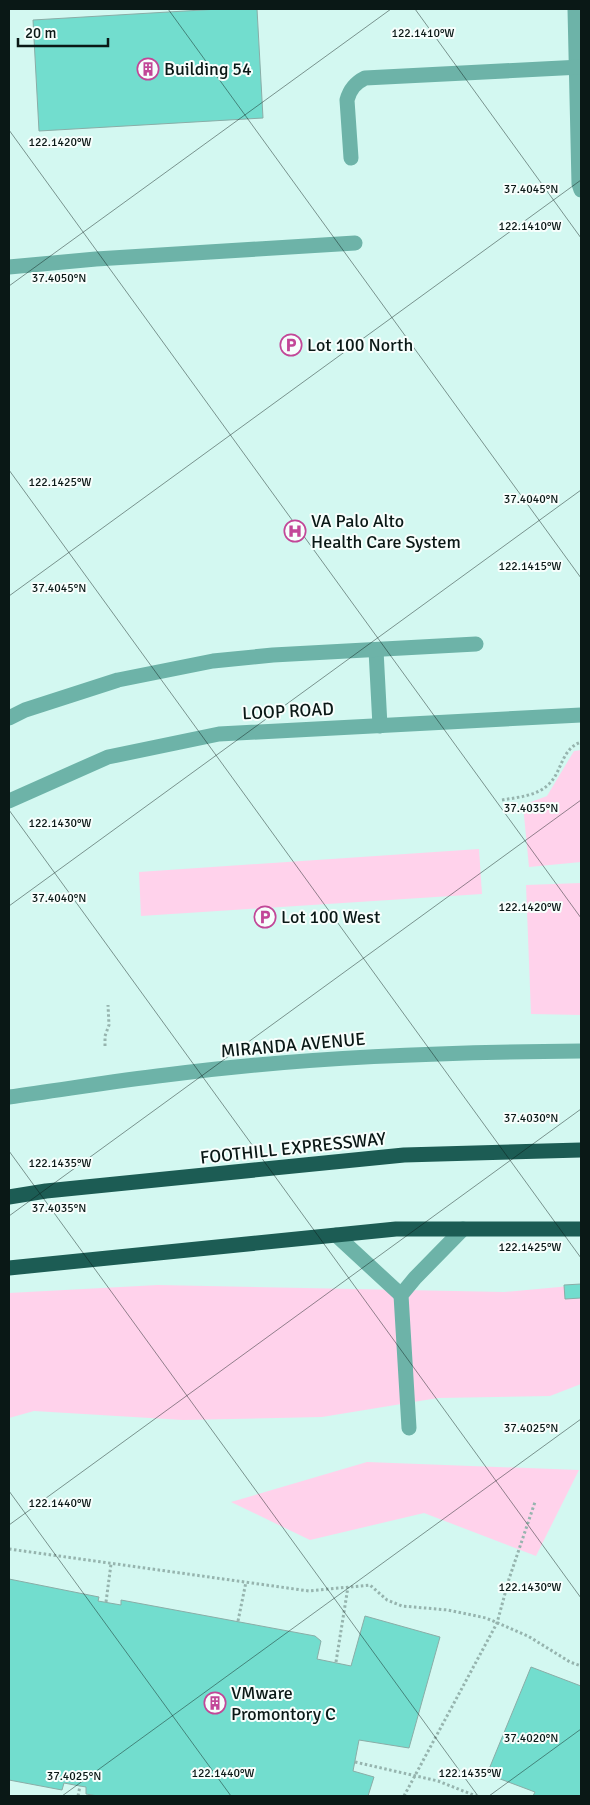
<svg xmlns="http://www.w3.org/2000/svg" width="590" height="1805" viewBox="0 0 590 1805" font-family="Signika,sans-serif">
<style>
.green{fill:#ffd2eb}
.building{fill:#72ddce;stroke:#8aada7}
.lines{fill:none;stroke-linecap:round;stroke-linejoin:round}
.path{stroke:#96b4ae;stroke-width:3;stroke-dasharray:2.5 2.5;stroke-linecap:butt}
.minor{stroke:#6db3a8;stroke-width:15}
.highway{stroke:#1c5c54;stroke-width:15}
.ticks{fill:none;stroke:#0a1816;stroke-width:1;stroke-opacity:0.45}
.labels{text-anchor:middle;stroke-width:4;stroke-linejoin:round;paint-order:stroke}
.poi-label{font-size:18px;fill:#0a1816;stroke:#f7fefc;text-anchor:start}
.street-label{font-size:18px;fill:#0a1816;stroke:#f7fefc}
.ticks-label{font-size:12px;text-anchor:middle;fill:#0a1816;stroke:#f7fefc;stroke-width:4;stroke-linejoin:round;paint-order:stroke}
</style>
<rect width="100%" height="100%" fill="#d3f8f1"/>
<g class="green">
<polygon points="581,750 581,862 529,867 523,805 547,796 574,751"/>
<polygon points="479,849 482,894 141,916 139,872"/>
<polygon points="581,883 581,1015 531,1014 526,885"/>
<polygon points="158,1285 504,1292 581,1285 581,1384 550,1396 438,1398 322,1417 183,1420 34,1411 9,1418 9,1293"/>
<polygon points="367,1462 579,1470 536,1556 424,1513 310,1540 231,1502"/>
</g>
<g class="building">
<polygon points="219,9 257,9 263,118 39,131 33,20"/>
<polygon points="581,1284 581,1298 565,1299 564,1285"/>
<polygon points="9,1579 99,1597 98,1601 121,1605 121,1600 315,1636 321,1641 317,1659 351,1666 365,1616 440,1637 409,1748 359,1740 353,1771 374,1777 368,1796 98,1796 86,1794 86,1787 80,1786 64,1783 62,1790 9,1780"/>
<polygon points="531,1667 581,1686 581,1796 533,1796 535,1792 487,1774"/>
</g>
<g class="lines">
<g class="path">
<path d="M 502,800 C 519,797 537,796 549,784 C 562,772 561,749 581,742"/>
<polyline points="105,1046 105,1036 109,1025 108,1005"/>
<polyline points="9,1549 309,1591 370,1585 387,1600 402,1606 448,1610 486,1618 528,1636 570,1662 581,1666"/>
<polyline points="106,1602 111,1564"/>
<polyline points="238,1621 246,1582"/>
<polyline points="336,1662 348,1587"/>
<polyline points="355,1762 438,1781 476,1796"/>
<polyline points="78,1796 80,1786"/>
<polyline points="404,1796 497,1623 509,1579 535,1502"/>
</g>
<g class="minor">
<polyline points="575,9 579,184 581,190"/>
<path d="M 351,158 L 347,100 C 350,89 355,83 365,78 L 581,67"/>
<polyline points="9,267 96,259 355,243"/>
<polyline points="376,650 380,726"/>
<polyline points="9,718 25,710 118,680 213,661 273,655 476,644"/>
<polyline points="9,801 108,757 219,734 581,715"/>
<path d="M 9,1097 C 61,1090 114,1081 166,1075 C 304,1057 443,1052 581,1051"/>
<polyline points="336,1235 401,1295"/>
<polyline points="409,1428 401,1295 415,1278 463,1229"/>
</g>
<g class="highway">
<polyline points="9,1197 46,1191 404,1155 581,1150"/>
<polyline points="9,1268 396,1229 581,1229"/>
</g>
</g>
<path class="ticks" d="M 168,9 L 581,578M 415,9 L 581,238M 9,130 L 581,918M 9,286 L 391,9M 9,470 L 581,1258M 9,596 L 581,180M 9,810 L 581,1598M 9,906 L 581,490M 9,1151 L 478,1796M 9,1216 L 581,800M 9,1491 L 231,1796M 9,1525 L 581,1109M 62,1796 L 581,1419M 489,1796 L 581,1729"/>
<defs>
<g id="building-ring" transform="scale(1.125)"><circle r="9.5" fill="#f7fefc" stroke="#c24798" stroke-width="1.5"/><path d="M-4-6H4V6H1V3H-1V6H-4ZM-2.5-4.3h1.7v1.8h-1.7ZM.8-4.3h1.7v1.8H.8ZM-2.5-1h1.7V.8h-1.7ZM.8-1h1.7V.8H.8Z" fill="#c24798"/></g>
<g id="parking-ring" transform="scale(1.125)"><circle r="9.5" fill="#f7fefc" stroke="#c24798" stroke-width="1.5"/><path d="M-3.5-5.5H1a3.5 3.5 0 0 1 0 7H-1V5.5H-3.5ZM-1-3.4V-.6H.8a1.4 1.4 0 0 0 0-2.8Z" fill="#c24798"/></g>
<g id="hospital-ring" transform="scale(1.125)"><circle r="9.5" fill="#f7fefc" stroke="#c24798" stroke-width="1.5"/><path d="M-5-5h3v3.5h4V-5h3V5h-3V1.5h-4V5h-3Z" fill="#c24798"/></g>
</defs>
<g fill-rule="evenodd">
<use href="#building-ring" x="148" y="69"/>
<use href="#parking-ring" x="291" y="345"/>
<use href="#hospital-ring" x="295" y="531"/>
<use href="#parking-ring" x="265" y="917"/>
<use href="#building-ring" x="215" y="1703"/>
</g>
<g class="labels">
<g class="poi-label">
<text x="164" y="75">Building 54</text>
<text x="307" y="351">Lot 100 North</text>
<text x="311" y="527">VA Palo Alto<tspan x="311" dy="21">Health Care System</tspan></text>
<text x="281" y="923">Lot 100 West</text>
<text x="231" y="1699">VMware<tspan x="231" dy="21">Promontory C</tspan></text>
</g>
<g class="street-label">
<text transform="translate(288 711) rotate(-3)" y="6">LOOP ROAD</text>
<text transform="translate(293 1045) rotate(-5)" y="6">MIRANDA AVENUE</text>
<text transform="translate(293 1148) rotate(-6)" y="6">FOOTHILL EXPRESSWAY</text>
</g>
</g>
<g class="ticks-label">
<text x="423" y="37">122.1410°W</text>
<text x="60" y="146">122.1420°W</text>
<text x="531" y="193">37.4045°N</text>
<text x="530" y="230">122.1410°W</text>
<text x="59" y="282">37.4050°N</text>
<text x="60" y="486">122.1425°W</text>
<text x="531" y="503">37.4040°N</text>
<text x="530" y="570">122.1415°W</text>
<text x="59" y="592">37.4045°N</text>
<text x="531" y="812">37.4035°N</text>
<text x="60" y="827">122.1430°W</text>
<text x="59" y="902">37.4040°N</text>
<text x="530" y="911">122.1420°W</text>
<text x="531" y="1122">37.4030°N</text>
<text x="60" y="1167">122.1435°W</text>
<text x="59" y="1212">37.4035°N</text>
<text x="530" y="1251">122.1425°W</text>
<text x="531" y="1432">37.4025°N</text>
<text x="60" y="1507">122.1440°W</text>
<text x="530" y="1591">122.1430°W</text>
<text x="531" y="1742">37.4020°N</text>
<text x="223" y="1777">122.1440°W</text>
<text x="470" y="1777">122.1435°W</text>
<text x="74" y="1780">37.4025°N</text>
</g>
<rect width="590" height="1805" fill="none" stroke="#0a1816" stroke-width="20"/>
<path d="M18 38v8h90v-8" fill="none" stroke="#0a1816" stroke-width="2.5"/>
<text x="25" y="38" font-size="15" fill="#0a1816" stroke="#f7fefc" stroke-width="4" paint-order="stroke">20 m</text>
</svg>
